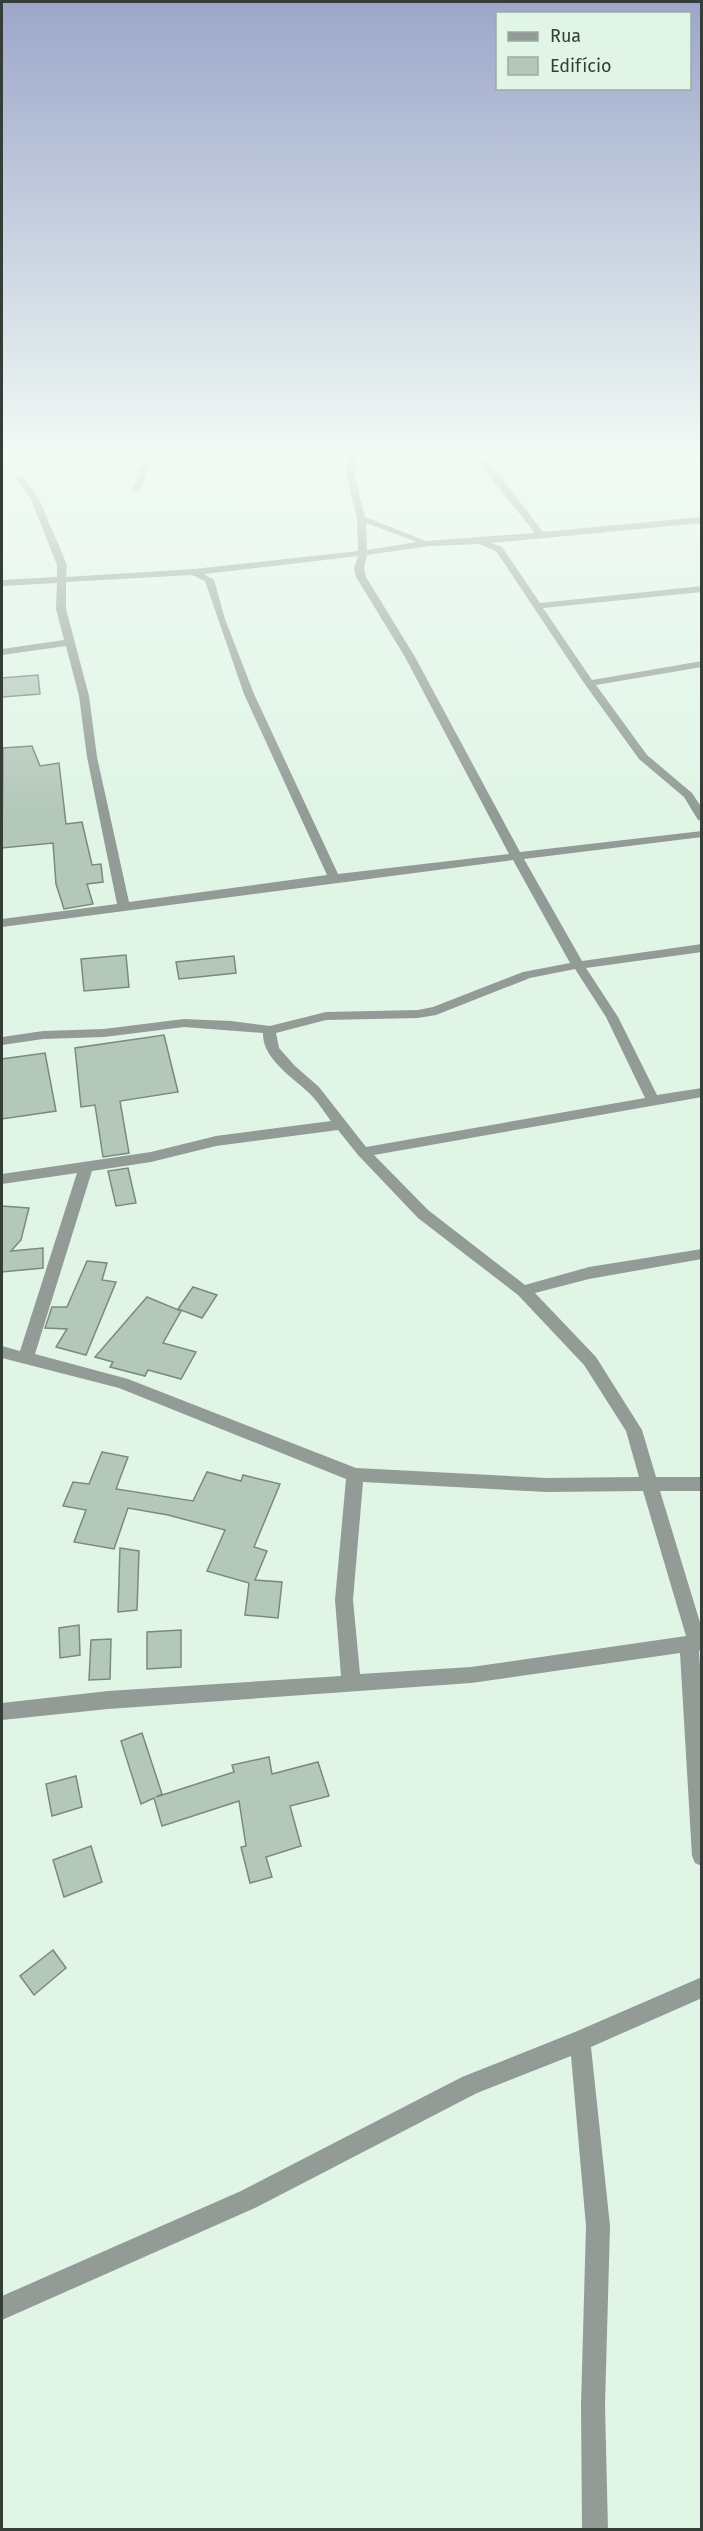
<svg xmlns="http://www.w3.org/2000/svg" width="703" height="2531" viewBox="0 0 703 2531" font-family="'Fira Sans',sans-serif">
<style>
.building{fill:#b4c8ba;stroke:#788b7e;stroke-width:1.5}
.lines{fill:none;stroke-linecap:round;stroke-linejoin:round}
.minor{fill:#929b95;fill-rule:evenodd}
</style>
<rect width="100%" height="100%" fill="#e0f5e6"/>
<g class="building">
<polygon points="38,675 40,694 2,697 2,678"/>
<polygon points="32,746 40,766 59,763 66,824 82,822 92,865 101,864 103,882 87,884 93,904 64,909 56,884 53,843 2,848 3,748"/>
<polygon points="126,955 129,987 84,991 81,959"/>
<polygon points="234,956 236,973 179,979 176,962"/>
<polygon points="164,1035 178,1092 120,1101 129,1153 103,1157 95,1105 81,1107 75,1048"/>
<polygon points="45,1053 56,1111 2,1119 2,1059"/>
<polygon points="128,1168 136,1203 116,1206 108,1171"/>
<polygon points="2,1206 29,1208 21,1240 11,1251 43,1248 43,1268 2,1272"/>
<polygon points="87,1261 107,1263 102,1280 116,1282 86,1355 56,1347 67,1329 45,1328 52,1307 67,1307"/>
<polygon points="193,1287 217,1295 202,1318 178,1309"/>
<polygon points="147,1297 181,1311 163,1343 196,1352 181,1379 148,1370 145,1376 110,1367 113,1362 95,1357"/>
<polygon points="102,1452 128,1457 116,1489 193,1501 207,1472 241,1481 243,1475 280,1484 254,1547 267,1551 255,1580 282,1582 278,1618 245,1615 249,1583 207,1571 225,1530 168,1515 128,1508 114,1549 74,1542 86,1510 63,1506 73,1482 89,1484"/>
<polygon points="120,1548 139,1551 137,1610 118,1612"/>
<polygon points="79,1625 80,1655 60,1658 59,1628"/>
<polygon points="181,1630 181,1667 147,1669 147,1632"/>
<polygon points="111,1639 110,1679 89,1680 91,1640"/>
<polygon points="142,1733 162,1794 156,1797 234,1772 232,1765 269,1757 272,1774 318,1762 329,1796 290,1806 301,1846 266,1857 272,1877 250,1883 241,1847 246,1846 239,1801 162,1826 154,1798 141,1804 121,1741"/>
<polygon points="76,1776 82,1807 52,1816 46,1784"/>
<polygon points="91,1846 102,1882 64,1897 53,1860"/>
<polygon points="53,1950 66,1968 34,1995 20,1976"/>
</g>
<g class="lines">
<g class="minor">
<polygon points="143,456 151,456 141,489 137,492 133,489"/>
<path d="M 347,456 L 355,456 L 355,478 L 365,517 L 426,541 L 535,533 L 473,456 L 481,456 L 498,473 L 543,532 L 702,517 L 702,523 L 491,543 L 502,547 L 540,603 L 702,586 L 702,592 L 543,608 L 592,680 L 702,661 L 702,667 L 596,685 L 647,755 L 692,793 L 702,808 L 702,821 L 698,820 L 684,797 L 639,759 L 584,683 L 496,551 L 479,544 L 430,546 L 367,555 L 364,568 L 366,577 L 415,657 L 520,852 L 702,831 L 702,837 L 524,859 L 582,961 L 702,944 L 702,952 L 586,968 L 618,1017 L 657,1095 L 702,1088 L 702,1097 L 374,1155 L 428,1210 L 525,1285 L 589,1267 L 702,1249 L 702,1259 L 589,1279 L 535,1293 L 596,1357 L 642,1430 L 656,1477 L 702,1477 L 702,1491 L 660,1491 L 702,1629 L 702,1649 L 699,1651 L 702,1696 L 702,1866 L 695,1863 L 692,1856 L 680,1653 L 471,1683 L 108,1709 L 2,1720 L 2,1703 L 108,1691 L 341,1676 L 335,1600 L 346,1479 L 119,1388 L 2,1358 L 2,1346 L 20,1351 L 77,1173 L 2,1184 L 2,1174 L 151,1152 L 216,1136 L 331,1121 C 324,1112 317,1100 308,1092 C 292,1077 262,1058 263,1033 L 184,1027 L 104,1037 L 43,1039 L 2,1045 L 2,1037 L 43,1031 L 104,1029 L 184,1019 L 231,1021 L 270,1026 L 326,1012 L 418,1010 L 433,1007 L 523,972 L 570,963 L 513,860 L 2,927 L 2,919 L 117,904 L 87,757 L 79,696 L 66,646 L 2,655 L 2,649 L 64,640 L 56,609 L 57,583 L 2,586 L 2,580 L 57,577 L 57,565 L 30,497 L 16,478 L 17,476 L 23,476 L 38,497 L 67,565 L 66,577 L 194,569 L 358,551 L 357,518 L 347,478 ZM 366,523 L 417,542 L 367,550 ZM 358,556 L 354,568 L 356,577 L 405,657 L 509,854 L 338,874 L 254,694 L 225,619 L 214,580 L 204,574 ZM 192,575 L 205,581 L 244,694 L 327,875 L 129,902 L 97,757 L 89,696 L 66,609 L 66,582 ZM 575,969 L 606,1017 L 645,1098 L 366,1147 L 319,1087 L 295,1066 L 279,1048 L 276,1033 L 326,1020 L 418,1018 L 436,1015 L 530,978 ZM 338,1130 L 358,1155 L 418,1218 L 518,1295 L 584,1365 L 626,1431 L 639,1477 L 547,1478 L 356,1468 L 128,1379 L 35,1354 L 92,1171 L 151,1162 L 216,1146 ZM 363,1482 L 547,1492 L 643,1491 L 686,1636 L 471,1667 L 360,1674 L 353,1600 Z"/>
<polygon points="702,1977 702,1998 591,2047 610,2226 605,2405 608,2530 582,2530 581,2405 586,2226 571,2056 477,2093 257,2207 2,2320 2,2296 241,2191 462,2077 575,2032"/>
</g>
</g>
<linearGradient id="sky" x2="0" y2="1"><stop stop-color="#9ca6ca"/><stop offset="0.56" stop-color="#f1faf4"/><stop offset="1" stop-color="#f1faf4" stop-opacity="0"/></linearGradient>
<rect width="703" height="810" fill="url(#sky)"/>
<rect width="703" height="2531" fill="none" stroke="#353d38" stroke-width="6"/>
<rect x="496" y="12" width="195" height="78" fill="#e0f5e6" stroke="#9caba0" stroke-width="1.5"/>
<rect x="508" y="32" width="30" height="9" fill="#929b95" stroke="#9caba0" stroke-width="1.5"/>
<text x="550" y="42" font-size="18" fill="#353d38">Rua</text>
<rect x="508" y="57" width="30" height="18" fill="#b4c8ba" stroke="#9caba0" stroke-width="1.5"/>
<text x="550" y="72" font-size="18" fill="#353d38">Edifício</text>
</svg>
